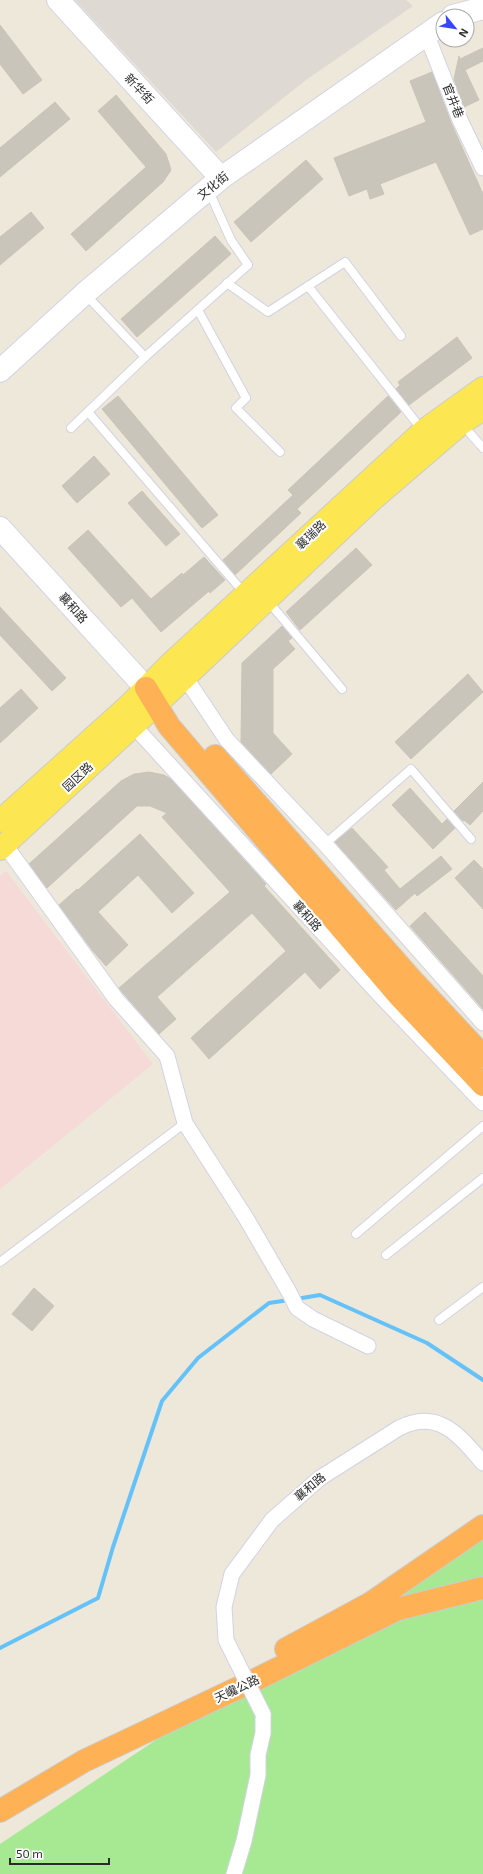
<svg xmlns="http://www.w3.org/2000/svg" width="483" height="1874" viewBox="0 0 483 1874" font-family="'Exo 2','Noto Sans SC',sans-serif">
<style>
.medical{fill:#f5dad8}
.green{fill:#a7e993}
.plaza{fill:#dedad3}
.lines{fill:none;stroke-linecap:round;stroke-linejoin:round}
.stream{stroke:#65c2f9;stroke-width:4}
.building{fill:#c9c5bb;stroke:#c9c4b5}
.lane-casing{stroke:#d1d2e5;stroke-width:10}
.street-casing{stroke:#d1d2e5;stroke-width:17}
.secondary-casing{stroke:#d1d2e5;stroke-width:24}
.primary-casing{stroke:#ccc;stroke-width:24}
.highway-casing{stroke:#ccc;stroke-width:24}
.lane{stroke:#fff;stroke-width:8}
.street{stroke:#fff;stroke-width:15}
.secondary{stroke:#fff;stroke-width:22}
.primary{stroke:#fce752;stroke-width:22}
.highway{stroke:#ffb155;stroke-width:22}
.street-bridge-casing{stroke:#d1d2e5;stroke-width:17;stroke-linecap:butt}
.street-bridge{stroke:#fff;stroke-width:15}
.labels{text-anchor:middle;stroke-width:4;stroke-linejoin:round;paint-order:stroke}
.street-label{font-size:12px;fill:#2b2b2b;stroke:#fff}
</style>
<rect width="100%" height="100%" fill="#eee8db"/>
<polygon class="medical" points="6,871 153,1064 0,1189 0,876"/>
<polygon class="green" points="483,1522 483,1874 0,1874 0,1844"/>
<polygon class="plaza" points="75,0 406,0 413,6 306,80 216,152"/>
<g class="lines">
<g class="stream">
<polyline points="296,1299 320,1295 427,1343 483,1380"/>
<polyline points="0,1648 98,1598 113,1547 162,1401 198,1358 269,1303 289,1300"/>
</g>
</g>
<g class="building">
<polygon points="0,25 42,80 23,94 0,64"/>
<polygon points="483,48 483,61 465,70 479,100 464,107 454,79 459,56 460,59"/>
<polygon points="432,72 452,125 483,194 483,229 470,235 436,162 380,184 384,194 370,199 367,189 349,196 334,158 426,122 410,81"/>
<polygon points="116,95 166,154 171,170 163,182 86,251 71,234 146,167 98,111"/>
<polygon points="55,102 70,119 0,177 0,148"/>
<polygon points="306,160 323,179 251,242 234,222"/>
<polygon points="31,212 44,228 0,265 0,237"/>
<polygon points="215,236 231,254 137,337 121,319"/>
<polygon points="457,337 472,358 409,405 396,389 400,385 398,382"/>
<polygon points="118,396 218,515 202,528 102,409"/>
<polygon points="388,396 401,412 297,509 301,513 235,575 223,560 293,495 288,490"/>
<polygon points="94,456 110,474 77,503 62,486"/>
<polygon points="142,491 180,534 166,546 128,503"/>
<polygon points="88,530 151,599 182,573 183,575 204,557 225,580 210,593 209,591 161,632 132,598 121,607 68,548"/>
<polygon points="356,548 372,565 300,630 286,612"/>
<polygon points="0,607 66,678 52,691 0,635"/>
<polygon points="282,626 292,638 288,641 295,649 273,669 273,733 292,754 271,774 241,742 242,663"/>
<polygon points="468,674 483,692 411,759 395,742"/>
<polygon points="21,689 38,708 0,743 0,708"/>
<polygon points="149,772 164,775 171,779 266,884 264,886 340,970 320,989 305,972 209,1059 191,1038 286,951 252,913 157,997 176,1019 159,1034 123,993 119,988 230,892 162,817 167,813 150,806 137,806 47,888 29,864 121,781 134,774"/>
<polygon points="483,782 483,811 470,825 464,820 463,821 454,811"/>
<polygon points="410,788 442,824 447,819 455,828 433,849 392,805"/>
<polygon points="352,828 388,867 384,870 400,889 441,856 452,869 417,896 415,893 396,910 335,842"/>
<polygon points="140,834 194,893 172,913 138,875 98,912 128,945 106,966 93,951 59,905 77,889 78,890"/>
<polygon points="474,860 483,869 483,909 455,878"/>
<polygon points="425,912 483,976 483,1009 410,926"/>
<polygon points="34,1288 54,1306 32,1331 12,1314"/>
</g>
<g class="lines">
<g class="lane-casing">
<g id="lane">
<polyline points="227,283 268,312 345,262 401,336"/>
<polyline points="308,286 423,431"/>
<polyline points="198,310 246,398 236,408 280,452"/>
<polyline points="145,357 248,265 231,240 212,198"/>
<polyline points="88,412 245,594"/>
<polyline points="462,424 483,448"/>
<polyline points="71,428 145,357 85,294"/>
<polyline points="267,600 342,689"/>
<polyline points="325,844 411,769 471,839"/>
<polyline points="356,1234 483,1126"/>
<polyline points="386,1255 483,1178"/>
<polyline points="0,1262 185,1123"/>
<polyline points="439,1320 483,1287"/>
</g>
</g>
<g class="street-casing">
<g id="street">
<polyline points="426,33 460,120 483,168"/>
<polyline points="185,677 227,740 325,844 483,1023"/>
<polyline points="134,726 378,993 483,1103"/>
<polyline points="5,845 116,999 167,1056 185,1123 246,1218 289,1292 297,1308 313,1319 368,1346"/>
<path d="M 237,1662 L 226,1640 L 224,1607 L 232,1574 L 272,1520 L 320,1478 L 399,1428 C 438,1408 459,1435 483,1463"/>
<polyline points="234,1874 244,1841 258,1775 258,1755 263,1733 263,1714"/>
</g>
</g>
<g class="secondary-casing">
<g id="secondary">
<polyline points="58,0 221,178"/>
<polyline points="453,16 483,8"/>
<polyline points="0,371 84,294 221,178 443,23"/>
<polyline points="0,528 146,688"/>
</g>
</g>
<g class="primary-casing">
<g id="primary">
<polyline points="0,821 127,707 171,663 423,431 483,388"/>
<polyline points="0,849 156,705 371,501 462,423 483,409"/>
</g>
</g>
<g class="highway-casing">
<g id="highway">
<polyline points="146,688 169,726 400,997 483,1085"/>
<polyline points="215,756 412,980 483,1056"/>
<polyline points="286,1649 371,1603 483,1526"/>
<polyline points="0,1811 84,1761 259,1678 398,1609 483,1588"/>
</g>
</g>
<use href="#lane" class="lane"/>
<use href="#street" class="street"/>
<use href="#secondary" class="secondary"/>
<use href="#primary" class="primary"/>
<use href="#highway" class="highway"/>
<g class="street-bridge-casing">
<polyline id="street-bridge" points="237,1662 263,1714"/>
</g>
<use href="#street-bridge" class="street-bridge"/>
</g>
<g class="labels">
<g class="street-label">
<text transform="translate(139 89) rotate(47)" y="4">新华街</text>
<text transform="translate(453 101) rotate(68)" y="4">官井巷</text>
<text transform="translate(213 186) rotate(-39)" y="4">文化街</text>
<text transform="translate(311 535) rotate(-43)" y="4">襄瑞路</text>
<text transform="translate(73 608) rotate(48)" y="4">襄和路</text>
<text transform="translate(78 777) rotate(-43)" y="4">园区路</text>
<text transform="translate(307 916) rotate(48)" y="4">襄和路</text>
<text transform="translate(310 1487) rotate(-40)" y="4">襄和路</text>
<text transform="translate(237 1689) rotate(-25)" y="4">天巉公路</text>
</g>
</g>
<g transform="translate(455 28) rotate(120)"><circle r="19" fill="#ffffff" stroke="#aaaaaa"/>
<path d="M0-3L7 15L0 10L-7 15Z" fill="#3747ff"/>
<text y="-6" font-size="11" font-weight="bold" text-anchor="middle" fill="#2b2b2b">N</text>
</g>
<path d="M10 1858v6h99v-6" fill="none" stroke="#2b2b2b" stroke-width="2"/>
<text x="16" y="1858" font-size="12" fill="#2b2b2b" stroke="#ffffff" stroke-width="3" paint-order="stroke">50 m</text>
</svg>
